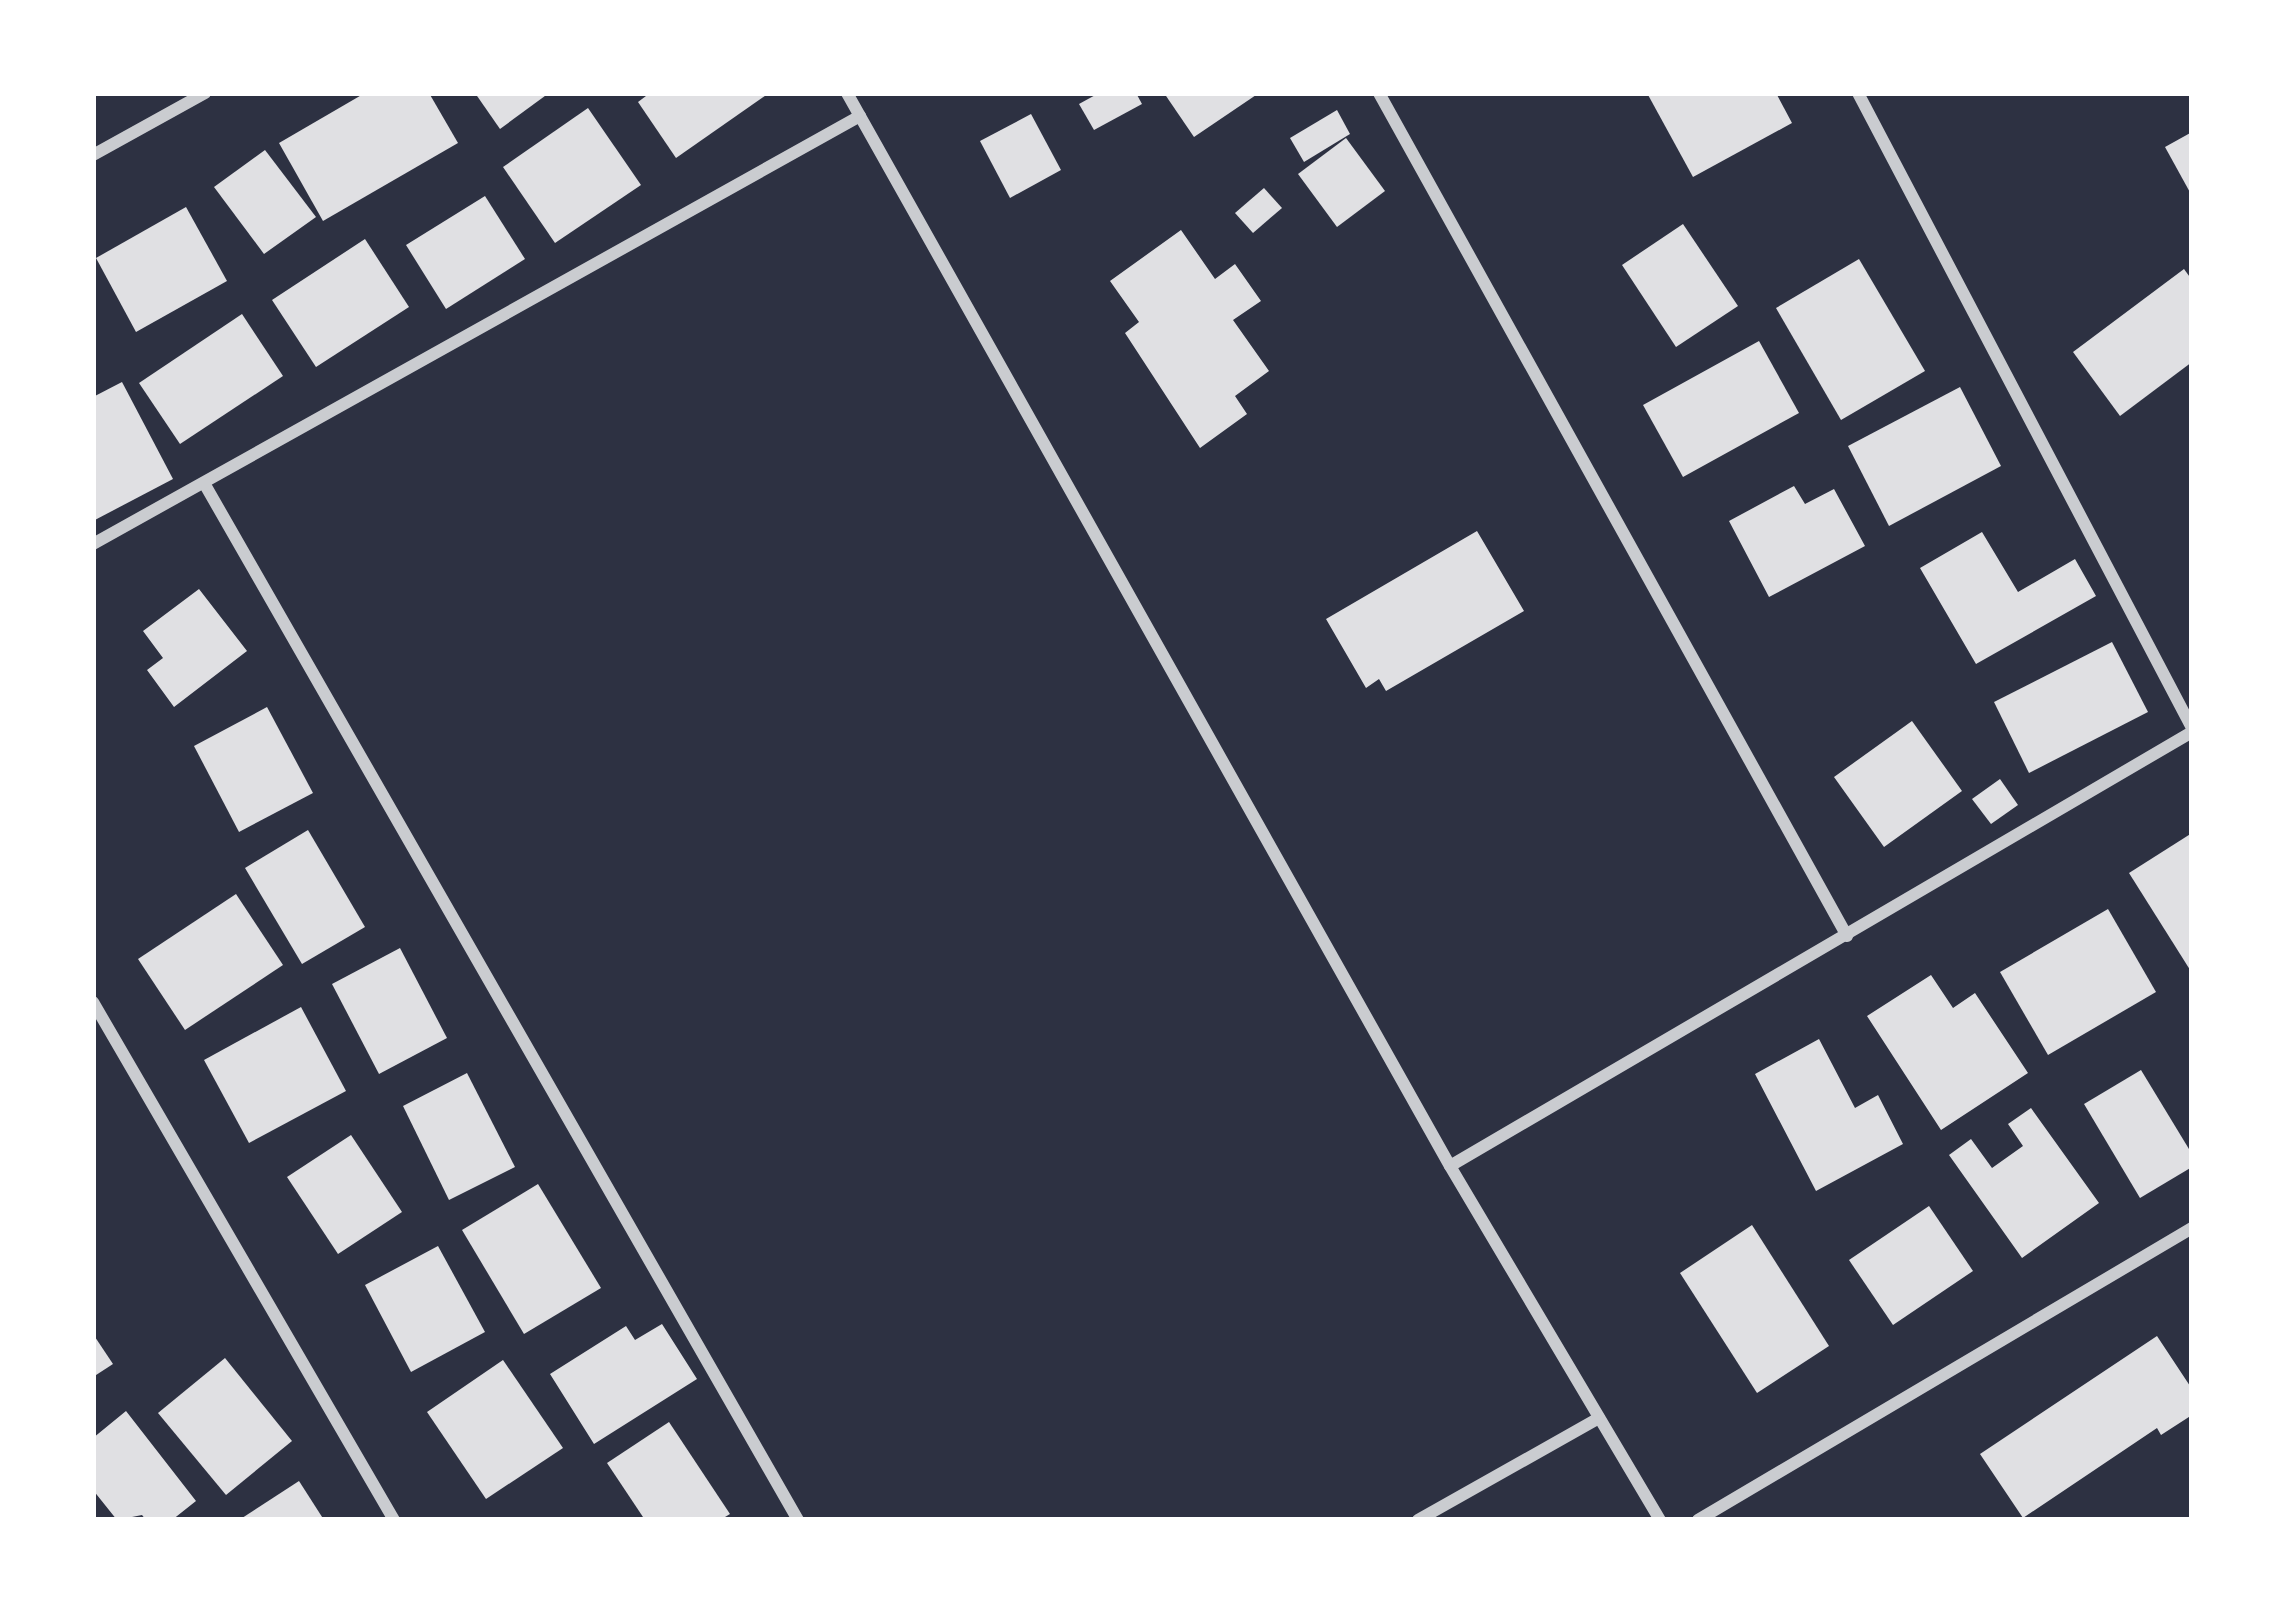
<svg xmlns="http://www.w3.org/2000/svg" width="2285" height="1613" viewBox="0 0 2285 1613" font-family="Signika,sans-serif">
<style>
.building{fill:#e0e0e3}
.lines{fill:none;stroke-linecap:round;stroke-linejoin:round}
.minor{stroke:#caccd0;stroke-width:12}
</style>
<rect width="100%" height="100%" fill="#2d3142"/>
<g class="building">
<polygon points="365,93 429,93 458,143 323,221 279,143"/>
<polygon points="475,93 549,93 500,129"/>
<polygon points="650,93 769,93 676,158 638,102"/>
<polygon points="1099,93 1136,93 1142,104 1094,130 1079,104"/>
<polygon points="1164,93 1259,93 1194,137"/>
<polygon points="1647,93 1776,93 1792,123 1693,177"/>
<polygon points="588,108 641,185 555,243 503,167"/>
<polygon points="1337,110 1350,134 1304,162 1290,138"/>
<polygon points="1031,114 1061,170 1010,198 980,141"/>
<polygon points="2192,132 2192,196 2165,147"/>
<polygon points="1346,138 1385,191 1337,227 1298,174"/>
<polygon points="265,150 316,217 264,254 214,187"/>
<polygon points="1264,188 1282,208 1253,233 1235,213"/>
<polygon points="485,196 525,259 446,309 406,245"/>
<polygon points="186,207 227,281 136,332 96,258"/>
<polygon points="1683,224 1738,306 1676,347 1622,265"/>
<polygon points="1181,230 1215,279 1235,264 1261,301 1233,320 1269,371 1235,396 1247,414 1200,448 1125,333 1139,322 1110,281"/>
<polygon points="365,239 409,307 316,367 272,300"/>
<polygon points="1859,259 1925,371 1841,420 1776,308"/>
<polygon points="2184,269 2192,280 2192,362 2120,416 2073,352"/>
<polygon points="242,314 283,376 180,444 139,383"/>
<polygon points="1759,341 1799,413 1683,477 1643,405"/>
<polygon points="122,382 173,479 93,521 93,397"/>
<polygon points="1960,387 2001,466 1889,526 1848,446"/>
<polygon points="1794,486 1805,504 1834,489 1865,546 1769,597 1729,521"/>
<polygon points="1477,531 1524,611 1386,691 1379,679 1366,688 1326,619"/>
<polygon points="1982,532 2018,592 2075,559 2096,596 1976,664 1920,568"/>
<polygon points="199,589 247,651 174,707 147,670 163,658 143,631"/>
<polygon points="2112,642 2148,712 2029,773 1994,702"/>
<polygon points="267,707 313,793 239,832 194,746"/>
<polygon points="1912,721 1962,791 1884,847 1834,777"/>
<polygon points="2000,779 2018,805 1991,824 1972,799"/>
<polygon points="308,830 365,927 302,964 245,868"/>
<polygon points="2192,833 2192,973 2129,873"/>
<polygon points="236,894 283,965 185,1030 138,959"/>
<polygon points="2108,909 2156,992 2048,1055 2000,972"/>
<polygon points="400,948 447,1038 379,1074 332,984"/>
<polygon points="1931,975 1953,1008 1975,993 2028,1073 1941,1130 1867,1016"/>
<polygon points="301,1007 346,1091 249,1143 204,1060"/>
<polygon points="1819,1039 1855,1108 1878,1095 1903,1144 1816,1191 1755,1074"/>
<polygon points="2141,1070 2192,1154 2192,1167 2140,1198 2084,1104"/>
<polygon points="467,1073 515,1167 449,1200 403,1106"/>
<polygon points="2031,1108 2099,1203 2022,1258 1949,1155 1971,1139 1992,1168 2023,1146 2008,1124"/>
<polygon points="351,1135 402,1212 338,1254 287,1177"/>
<polygon points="538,1184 601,1288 524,1334 462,1230"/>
<polygon points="1929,1206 1973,1271 1893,1325 1849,1260"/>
<polygon points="1752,1225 1829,1346 1757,1393 1680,1273"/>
<polygon points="438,1246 485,1332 411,1372 365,1285"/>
<polygon points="662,1324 697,1379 594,1444 550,1374 626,1326 635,1340"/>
<polygon points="93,1334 113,1364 93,1377"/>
<polygon points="2157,1336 2192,1389 2192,1415 2161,1435 2157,1428 2023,1518 1980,1454"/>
<polygon points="225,1358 292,1441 226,1495 158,1413"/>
<polygon points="503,1360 563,1448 486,1499 427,1412"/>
<polygon points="126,1411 196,1501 172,1520 146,1520 142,1515 117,1520 93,1490 93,1438"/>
<polygon points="669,1422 730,1514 720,1520 645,1520 607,1463"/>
<polygon points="299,1481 324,1520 239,1520"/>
</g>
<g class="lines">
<g class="minor">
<polyline points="847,93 1450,1166 1660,1520"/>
<polyline points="1379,93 1847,936"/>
<polyline points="1858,93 2192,728"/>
<polyline points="93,155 205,93"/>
<polyline points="204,483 798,1520"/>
<polyline points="93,544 860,116"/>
<polyline points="93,1002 394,1520"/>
<polyline points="1450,1166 2192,732"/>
<polyline points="1418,1520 1599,1418"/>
<polyline points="1698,1520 2192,1228"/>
</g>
</g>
<rect width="2285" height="1613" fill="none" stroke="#ffffff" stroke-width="192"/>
</svg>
